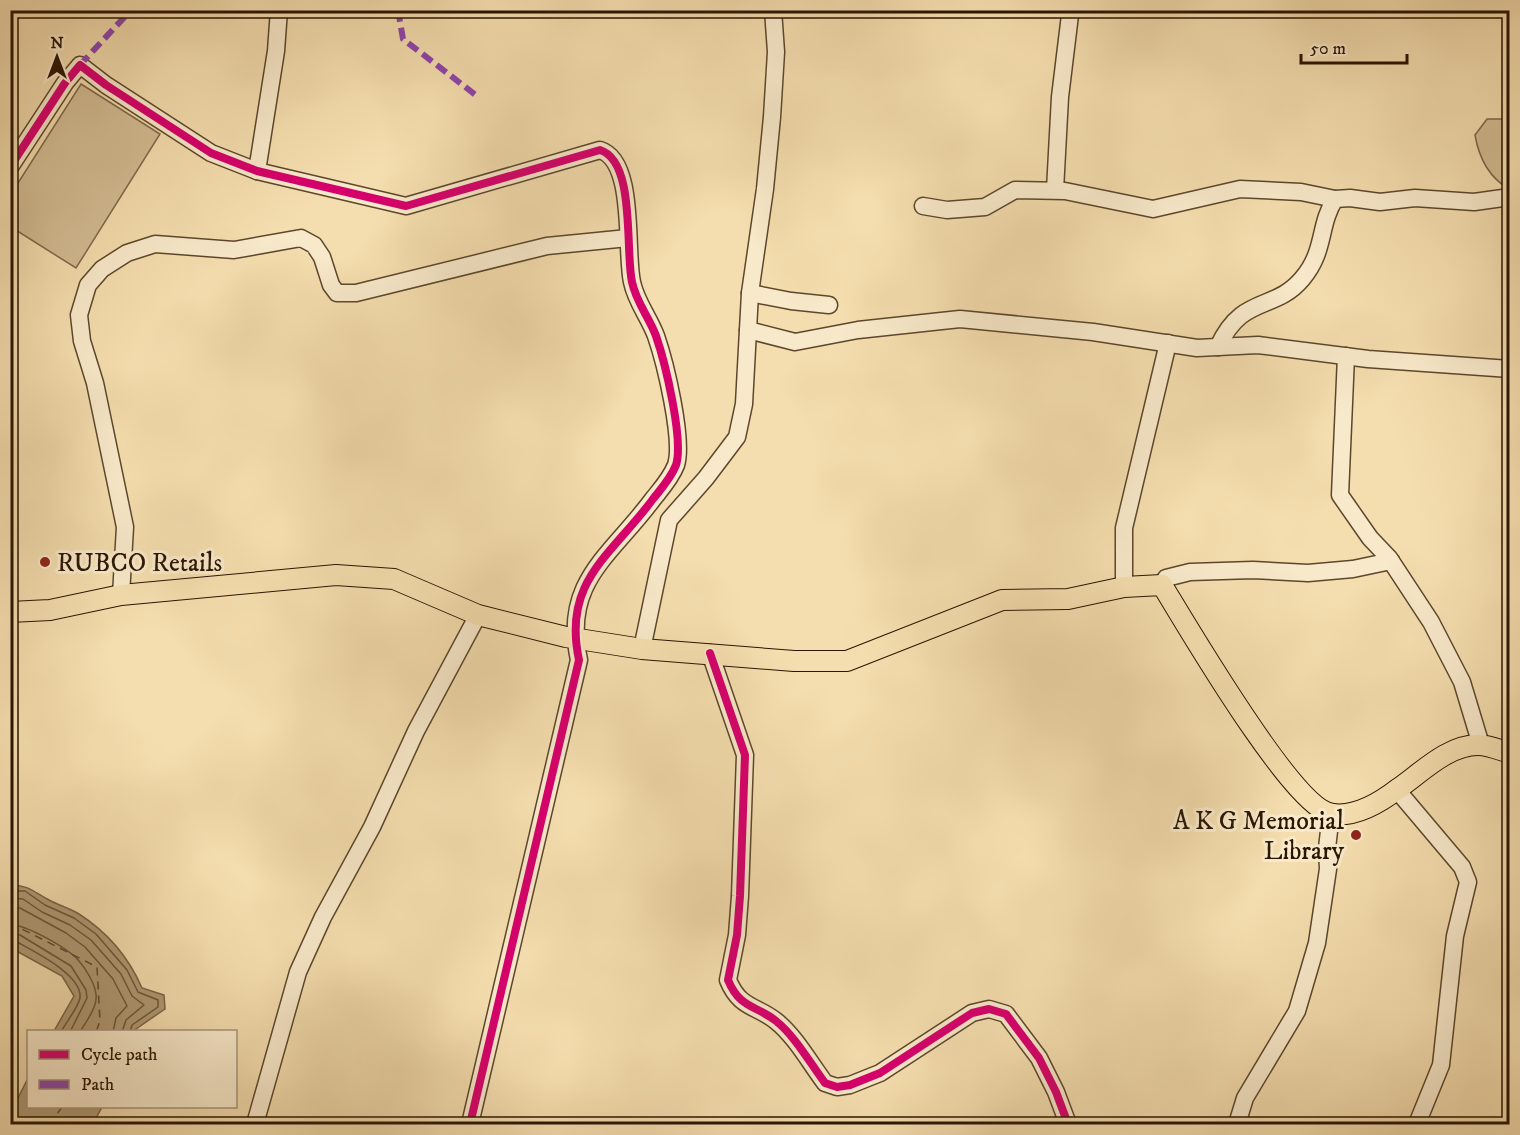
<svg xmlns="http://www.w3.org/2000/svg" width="1520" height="1135" viewBox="0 0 1520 1135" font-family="'IM FELL DW Pica',serif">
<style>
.green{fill:#d2bb91;stroke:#7e6849;stroke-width:1.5}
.water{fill:#af9973;stroke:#7a6445;stroke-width:1.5}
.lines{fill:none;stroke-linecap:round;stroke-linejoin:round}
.shore{stroke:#6c573a;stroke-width:1.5}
.ferry{stroke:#5f4a2f;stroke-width:1.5;stroke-dasharray:8 6;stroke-linecap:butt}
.minor-casing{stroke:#5c472c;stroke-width:19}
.major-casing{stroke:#2a1501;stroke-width:22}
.minor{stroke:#f8e9ca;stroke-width:16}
.major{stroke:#f4ddae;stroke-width:20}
.quiet{stroke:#8e44ad;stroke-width:6;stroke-dasharray:12 6;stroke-linecap:butt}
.cycleway-casing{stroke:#f8e9ca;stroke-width:11}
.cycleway{stroke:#d6006c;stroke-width:8}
.poi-dot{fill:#8f2418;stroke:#f8e9ca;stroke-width:2}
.labels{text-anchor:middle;stroke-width:6;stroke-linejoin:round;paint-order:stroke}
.poi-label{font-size:26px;fill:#2a1501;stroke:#f8e9ca;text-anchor:start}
</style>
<rect width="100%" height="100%" fill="#f4ddae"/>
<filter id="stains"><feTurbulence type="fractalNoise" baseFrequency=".00333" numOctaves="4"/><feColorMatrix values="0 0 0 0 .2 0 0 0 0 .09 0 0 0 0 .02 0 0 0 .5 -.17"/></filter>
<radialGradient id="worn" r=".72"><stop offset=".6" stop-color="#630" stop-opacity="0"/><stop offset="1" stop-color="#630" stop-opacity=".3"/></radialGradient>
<g class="green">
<polygon points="81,84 160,134 76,268 11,227 11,194"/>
<path d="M 1487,119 L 1509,119 L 1509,189 C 1488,177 1479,158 1475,135 Z"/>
</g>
<g class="water">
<path d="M 11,885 C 28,885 34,892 49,900 C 58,905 69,908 79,914 C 107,932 129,958 142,988 L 164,995 L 165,1009 L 133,1031 L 54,1031 L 74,996 L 62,976 L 11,948 Z"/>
<polygon points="28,1078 28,1106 102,1107 93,1124 11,1124 11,1112"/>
</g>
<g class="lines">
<g class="shore">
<polyline points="10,891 25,891 45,905 74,918 96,934 127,970 138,992 158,1000 158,1007 132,1025 130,1032"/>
<polyline points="10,898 23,899 42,912 70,925 91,940 121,974 132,996 144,1005 126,1020 122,1032"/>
<polyline points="10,907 20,908 66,933 85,947 113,979 127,1006 116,1018 113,1032"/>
<path d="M 10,925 C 26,924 69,949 79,961 C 86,969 95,984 96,994 C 98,1007 86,1021 80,1032"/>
<polyline points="10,934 20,935 71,966 86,990 87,998 70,1032"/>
<path d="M 10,941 L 17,942 C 33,951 83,975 80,998 C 78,1008 66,1022 61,1032"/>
</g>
<g class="ferry">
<polyline points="10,923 97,967 100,1021 96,1032"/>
<polyline points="49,1124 63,1106"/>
</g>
<g class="minor-casing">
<g id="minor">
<path d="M 10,167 L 65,83 L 80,65 L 106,85 L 211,153 L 257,171 L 406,206 L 600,150 C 636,161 625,251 632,282 C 636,302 649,317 656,336 C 665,362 684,440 676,465 C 671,478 661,489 653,499 C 611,556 562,581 579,660 L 470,1124"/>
<polyline points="257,171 276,51 279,10"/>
<polyline points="1055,190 1060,97 1070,15 1065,10"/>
<polyline points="923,206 947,210 985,207 1015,190 1065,191 1153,209 1240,189 1301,192 1335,199"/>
<polyline points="750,293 791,301 829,305"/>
<polyline points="748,330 795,342 858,330 960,319 1093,332 1197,348 1258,345 1368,359 1510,369"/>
<path d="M 1218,347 C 1242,294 1274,312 1302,279 C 1326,251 1318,226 1335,199 L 1350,198 L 1380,202 L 1415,198 L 1474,202 L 1510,197"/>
<polyline points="1346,356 1340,495 1370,538 1389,558 1431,622 1462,682 1481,745"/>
<polyline points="1162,585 1166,578 1190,572 1253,570 1308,573 1353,569 1391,561"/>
<polyline points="1124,587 1124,528 1168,343"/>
<polyline points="121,595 125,527 95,383 82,341 79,315 88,285 102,269 127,253 155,244 234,250 301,238 314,245 322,257 331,285 337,293 356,293 547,246 628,238"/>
<polyline points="642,649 669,520 706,478 737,437 744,404 750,293 765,189 772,117 776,52 773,10"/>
<path d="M 710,653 L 745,755 L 740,896 L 737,935 L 728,980 C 740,1009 756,1005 776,1021 C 795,1036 810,1063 825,1083 L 837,1087 L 850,1085 L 880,1073 L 972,1013 L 989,1009 L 1006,1014 L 1039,1058 L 1056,1092 L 1068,1124"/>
<polyline points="1397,790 1462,867 1468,882 1455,936 1441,1065 1417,1124"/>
<polyline points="255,1124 298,972 323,917 372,827 416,731 478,615"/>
<polyline points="1237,1124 1245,1098 1297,1011 1317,943 1328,869 1327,848 1331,814"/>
</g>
</g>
<g class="major-casing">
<path id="major" d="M 10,612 L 50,610 L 121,595 L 336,575 L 394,579 L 478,615 L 566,637 L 642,649 L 794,661 L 847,661 L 1002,600 L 1068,599 L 1124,587 L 1162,585 C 1186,624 1294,810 1333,814 C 1356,817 1381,802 1399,788 C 1422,772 1448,745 1478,745 C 1488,745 1500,750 1510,753"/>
</g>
<use href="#minor" class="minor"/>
<use href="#major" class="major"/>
<g class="quiet">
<polyline points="398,10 403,39 477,96"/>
<polyline points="80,65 131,10"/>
</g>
<g class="cycleway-casing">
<g id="cycleway">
<path d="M 10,167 L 65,83 L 80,65 L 106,85 L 211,153 L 257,171 L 406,206 L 600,150 C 636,161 625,251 632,282 C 636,302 649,317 656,336 C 665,362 684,440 676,465 C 671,478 661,489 653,499 C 611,556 562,581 579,660 L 470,1124"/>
<path d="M 710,653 L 745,755 L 740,896 L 737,935 L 728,980 C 740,1009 756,1005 776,1021 C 795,1036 810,1063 825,1083 L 837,1087 L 850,1085 L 880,1073 L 972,1013 L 989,1009 L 1006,1014 L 1039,1058 L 1056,1092 L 1068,1124"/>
</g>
</g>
<use href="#cycleway" class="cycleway"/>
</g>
<g class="poi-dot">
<circle cx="45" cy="562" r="6"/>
<circle cx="1356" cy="835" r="6"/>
</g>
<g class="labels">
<g class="poi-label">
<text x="57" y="571">RUBCO Retails</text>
<text x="1344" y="829" text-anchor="end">A K G Memorial<tspan x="1344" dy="30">Library</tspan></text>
</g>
</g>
<rect width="1520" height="1135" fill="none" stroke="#f4ddae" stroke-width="36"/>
<rect x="12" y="12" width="1496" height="1111" fill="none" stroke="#2a1501" stroke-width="3"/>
<rect x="18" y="18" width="1484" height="1099" fill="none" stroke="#2a1501" stroke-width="1.5"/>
<rect x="27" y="1030" width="210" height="78" fill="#f8e9ca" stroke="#a6947a" stroke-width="1.5"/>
<rect x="39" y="1050" width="30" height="9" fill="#d6006c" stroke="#a6947a" stroke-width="1.5"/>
<text x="81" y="1060" font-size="18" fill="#2a1501">Cycle path</text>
<rect x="39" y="1080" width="30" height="9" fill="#8e44ad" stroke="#a6947a" stroke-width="1.5"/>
<text x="81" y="1090" font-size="18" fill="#2a1501">Path</text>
<g transform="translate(57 57)" stroke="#f8e9ca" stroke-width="4.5" paint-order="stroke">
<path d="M0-4.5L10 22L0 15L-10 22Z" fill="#2a1501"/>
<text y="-9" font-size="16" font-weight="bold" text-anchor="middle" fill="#2a1501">N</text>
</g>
<path d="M1301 54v9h106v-9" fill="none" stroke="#2a1501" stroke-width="3"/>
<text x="1310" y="54" font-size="18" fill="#2a1501" stroke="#f8e9ca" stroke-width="4.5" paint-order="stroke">50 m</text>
<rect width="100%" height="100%" filter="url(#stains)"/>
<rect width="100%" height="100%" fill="url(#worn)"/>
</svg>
